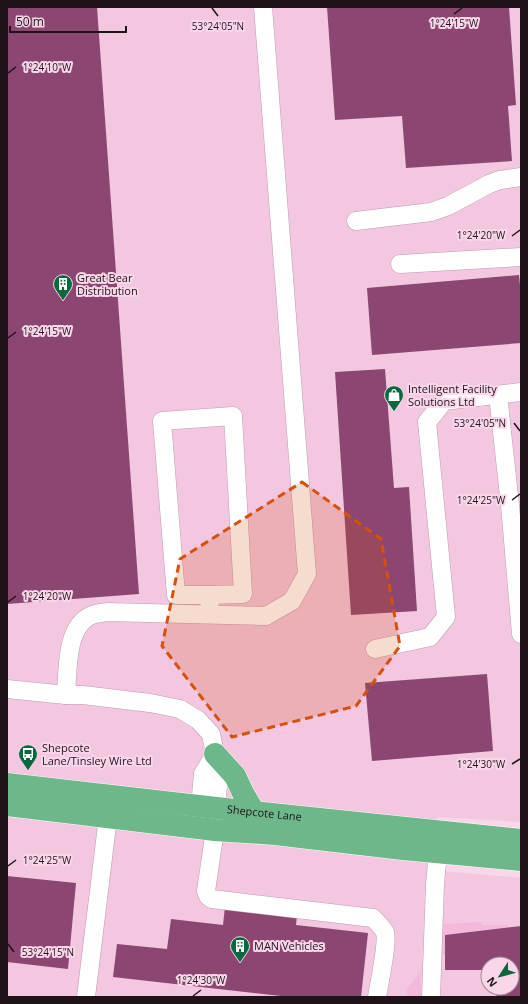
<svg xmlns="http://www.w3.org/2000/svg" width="528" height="1004" viewBox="0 0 528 1004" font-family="'Open Sans',sans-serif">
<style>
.built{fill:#f2c7df;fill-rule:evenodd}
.green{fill:#f4b9da}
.building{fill:#8b4771}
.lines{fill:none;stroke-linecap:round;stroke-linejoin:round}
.minor-casing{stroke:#bf9db0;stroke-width:19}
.highway-casing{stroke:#fff;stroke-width:23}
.minor{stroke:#fff;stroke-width:18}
.highway{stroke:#6eb78b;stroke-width:22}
.marked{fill:#d4520d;fill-opacity:0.2;stroke:#d4520d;stroke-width:3;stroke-dasharray:8 5;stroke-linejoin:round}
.ticks{fill:none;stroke:#1f131a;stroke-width:1.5}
.labels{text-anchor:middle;stroke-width:4;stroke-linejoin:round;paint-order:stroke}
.poi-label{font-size:11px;fill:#1f131a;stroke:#fad6ea;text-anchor:start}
.street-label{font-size:11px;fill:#1f131a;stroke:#fad6ea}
.ticks-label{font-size:10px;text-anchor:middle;fill:#1f131a;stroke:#fad6ea;stroke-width:4;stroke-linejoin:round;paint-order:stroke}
</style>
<rect width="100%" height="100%" fill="#fad6ea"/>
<path class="built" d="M 7,7 L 521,7 L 521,822 L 437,817 L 430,870 L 521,878 L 521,997 L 7,997 ZM 488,964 L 512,964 L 512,988 L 488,988 Z"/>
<g class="green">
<polygon points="482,922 483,925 507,925 508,928 446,935 445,955 440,955 441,924"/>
<polygon points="421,971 421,997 406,997 407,989"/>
</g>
<g class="building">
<polygon points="7,7 97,7 139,594 7,604"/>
<polygon points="327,7 509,7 516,105 508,106 512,161 406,168 402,116 335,120"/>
<polygon points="519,275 521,295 521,343 372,355 367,288"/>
<polygon points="385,369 394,488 409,487 417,611 351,615 335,372"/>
<polygon points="487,674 493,751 372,761 365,683"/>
<polygon points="7,876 76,883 68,969 7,962"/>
<polygon points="225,907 297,915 296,925 368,933 361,997 290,997 113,977 117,944 167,949 171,919 223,925"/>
<polygon points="521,926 521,997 495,997 498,994 498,988 512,988 512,964 488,964 488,970 445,970 445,935"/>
</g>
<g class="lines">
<g class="minor-casing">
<g id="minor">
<polyline points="356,221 431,212 448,206 489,184 500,180 521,177"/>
<polyline points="400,264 521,257"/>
<polyline points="498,395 510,505 521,634"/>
<polyline points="209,595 243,594 233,416 162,421 176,595 209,595 210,614"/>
<polyline points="375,649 430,637 446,617 427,422 444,401 521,392"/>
<polyline points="7,689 66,695 83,695 150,703 180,709 198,720 211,734 219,775 216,808"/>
<path d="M 66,695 C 68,671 65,626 92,615 C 97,613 102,613 107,612 L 266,616 L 292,601 L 307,574 L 263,7"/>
<polyline points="200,806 203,774 215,754"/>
<path d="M 215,830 L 206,891 L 208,896 L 212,899 L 373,918 C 377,922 382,927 385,932 C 388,942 379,985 377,997"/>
<polyline points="86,997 108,817"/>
<polyline points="431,997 435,884 438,852"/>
</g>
</g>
<g class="highway-casing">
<g id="highway">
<polyline points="215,754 235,776 243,793 254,812"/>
<path id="s1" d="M 7,784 L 216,808 L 521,840"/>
<polyline points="7,805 215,830 275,834 403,849 521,860"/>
</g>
</g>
<use href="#minor" class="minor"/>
<use href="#highway" class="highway"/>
</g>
<path class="marked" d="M 302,482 L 381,539 L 400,646 L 356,706 L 232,737 L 162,646 L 180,559 Z"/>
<path class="ticks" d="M 212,8 L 218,16M 454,14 L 462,8M 8,73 L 16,67M 512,236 L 520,230M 8,338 L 16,332M 514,423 L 520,431M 512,500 L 520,494M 8,602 L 16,596M 512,764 L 520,759M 8,866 L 16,860M 8,944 L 14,952M 193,996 L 201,990"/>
<defs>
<g id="building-pin" transform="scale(1)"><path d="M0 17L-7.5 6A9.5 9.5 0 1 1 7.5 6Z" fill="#08693e" stroke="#fad6ea"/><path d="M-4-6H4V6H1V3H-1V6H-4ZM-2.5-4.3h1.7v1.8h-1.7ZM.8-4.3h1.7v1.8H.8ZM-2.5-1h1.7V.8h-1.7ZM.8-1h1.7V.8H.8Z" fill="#fff"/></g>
<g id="shop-pin" transform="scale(1)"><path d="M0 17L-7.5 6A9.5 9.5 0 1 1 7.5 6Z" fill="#08693e" stroke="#fad6ea"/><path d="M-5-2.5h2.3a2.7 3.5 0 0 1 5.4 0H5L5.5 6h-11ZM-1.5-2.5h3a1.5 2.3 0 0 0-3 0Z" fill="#fff"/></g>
<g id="bus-pin" transform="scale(1)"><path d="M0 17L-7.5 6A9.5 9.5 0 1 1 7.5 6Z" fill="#08693e" stroke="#fad6ea"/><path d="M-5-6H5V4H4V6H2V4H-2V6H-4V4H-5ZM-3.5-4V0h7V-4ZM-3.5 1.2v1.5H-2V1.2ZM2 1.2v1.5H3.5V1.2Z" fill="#fff"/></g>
</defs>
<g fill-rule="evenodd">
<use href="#building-pin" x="63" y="284"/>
<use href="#shop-pin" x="394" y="395"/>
<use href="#bus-pin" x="28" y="754"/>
<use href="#building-pin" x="240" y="946"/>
</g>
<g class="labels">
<g class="poi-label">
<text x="77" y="282">Great Bear<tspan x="77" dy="13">Distribution</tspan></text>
<text x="408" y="393">Intelligent Facility<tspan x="408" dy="13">Solutions Ltd</tspan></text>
<text x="42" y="752">Shepcote<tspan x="42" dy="13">Lane/Tinsley Wire Ltd</tspan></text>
<text x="254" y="950">MAN Vehicles</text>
</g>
<g class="street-label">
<text dy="4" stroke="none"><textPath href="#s1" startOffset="259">Shepcote Lane</textPath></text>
</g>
</g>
<g class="ticks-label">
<text x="454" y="27">1°24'15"W</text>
<text x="218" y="30">53°24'05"N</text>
<text x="47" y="71">1°24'10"W</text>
<text x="481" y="239">1°24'20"W</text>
<text x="47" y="335">1°24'15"W</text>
<text x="480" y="427">53°24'05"N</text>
<text x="481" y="504">1°24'25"W</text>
<text x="47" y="600">1°24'20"W</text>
<text x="481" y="768">1°24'30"W</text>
<text x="47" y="864">1°24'25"W</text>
<text x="48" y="956">53°24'15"N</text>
<text x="201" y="984">1°24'30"W</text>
</g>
<rect width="528" height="1004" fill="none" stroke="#1f131a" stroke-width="16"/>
<g transform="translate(500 976) rotate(234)"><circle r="19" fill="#fad6ea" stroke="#a28897"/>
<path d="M0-3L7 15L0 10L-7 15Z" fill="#08693e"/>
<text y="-6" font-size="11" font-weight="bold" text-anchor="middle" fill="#1f131a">N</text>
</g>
<path d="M10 26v6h116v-6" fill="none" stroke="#1f131a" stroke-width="2"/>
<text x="16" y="26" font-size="12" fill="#1f131a" stroke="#fad6ea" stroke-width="3" paint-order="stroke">50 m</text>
</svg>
